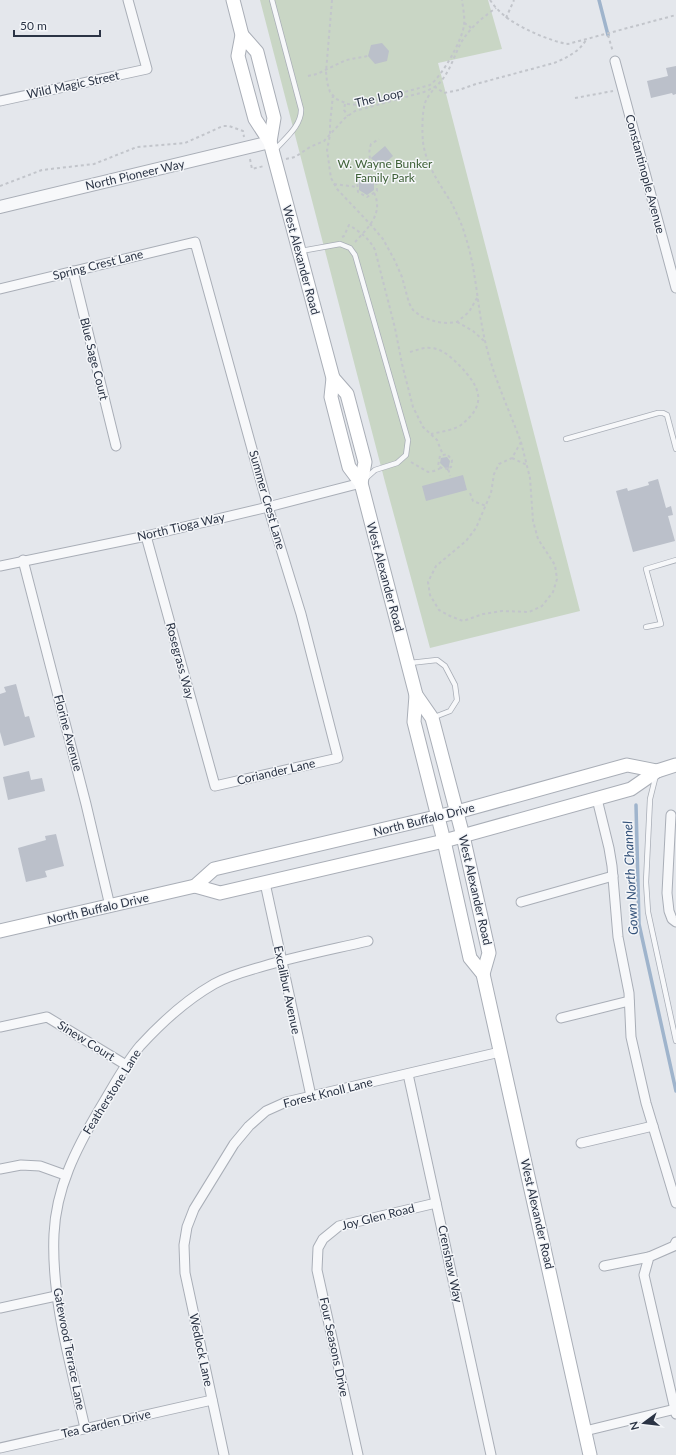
<svg xmlns="http://www.w3.org/2000/svg" width="676" height="1455" viewBox="0 0 676 1455" font-family="Lato,sans-serif">
<style>
.green{fill:#c9d6c5}
.lines{fill:none;stroke-linecap:round;stroke-linejoin:round}
.stream{stroke:#9fb4cc;stroke-width:3.5}
.building{fill:#bbc0ca}
.service-casing{stroke:#a9aeb7;stroke-width:6}
.minor-casing{stroke:#a9aeb7;stroke-width:11}
.tertiary-casing{stroke:#a9aeb7;stroke-width:14}
.secondary-casing{stroke:#a9aeb7;stroke-width:15}
.path{stroke:#c2c5cb;stroke-width:2;stroke-dasharray:3 3;stroke-linecap:butt}
.service{stroke:#f7f8fa;stroke-width:4.5}
.minor{stroke:#f7f8fa;stroke-width:9}
.tertiary{stroke:#f7f8fa;stroke-width:12}
.secondary{stroke:#fff;stroke-width:13}
.labels{text-anchor:middle;stroke-width:3;stroke-linejoin:round;paint-order:stroke}
.street-label{font-size:12px;fill:#2b3445;stroke:#f4f6f9}
.park-label{font-size:12px;fill:#3f6138;stroke:#f4f6f9}
.water-label{font-size:13px;font-style:italic;fill:#34527a;stroke:#f4f6f9}
</style>
<rect width="100%" height="100%" fill="#e4e7ec"/>
<polygon class="green" points="260,0 488,0 502,49 438,63 580,611 430,648 385,482"/>
<g class="lines">
<g class="stream">
<polyline points="599,0 608,35"/>
<polyline points="636,805 639,924 676,1091"/>
</g>
</g>
<g class="building">
<polygon points="382,43 389,51 387,61 375,64 368,56 371,45"/>
<polygon points="676,66 676,94 673,95 672,93 651,98 647,81 668,76 666,68"/>
<polygon points="385,146 393,156 380,168 371,158"/>
<polygon points="367,177 374,182 374,190 367,195 359,190 359,182"/>
<polygon points="447,457 450,461 448,471 440,463 441,458"/>
<polygon points="463,475 467,490 426,501 422,486"/>
<polygon points="658,479 666,508 671,506 673,515 668,516 675,541 633,552 616,491 627,488 628,491 649,485 648,482"/>
<polygon points="16,684 25,717 29,716 35,737 4,746 0,732 0,694 6,692 4,687"/>
<polygon points="29,771 31,780 42,778 45,791 8,800 3,777"/>
<polygon points="56,834 64,866 45,871 47,877 26,882 18,848 46,840 45,836"/>
</g>
<g class="lines">
<g class="service-casing">
<g id="service">
<path d="M 272,0 L 301,109 C 302,126 284,139 274,151"/>
<polyline points="301,251 340,244 350,248 355,255 408,440 406,455 397,463 375,470 365,479"/>
<polyline points="566,439 658,413 663,413 667,415 676,449"/>
<polyline points="646,627 661,624 646,569 676,560"/>
<polyline points="410,663 437,660 445,666 455,685 457,700 450,711 432,718"/>
<polyline points="656,775 650,799 646,882 648,912 676,1041"/>
</g>
</g>
<g class="minor-casing">
<g id="minor">
<polyline points="615,61 676,288"/>
<polyline points="0,101 147,69 128,0"/>
<polyline points="73,271 116,446"/>
<polyline points="0,289 195,242 268,507 301,614 338,758 215,786 146,536"/>
<polyline points="23,560 86,804 110,906"/>
<polyline points="0,566 146,536 268,507 361,483"/>
<polyline points="597,799 609,848 612,866 618,937 629,993 631,1037 646,1103 676,1203"/>
<polyline points="671,815 667,893 669,911 672,919 676,922"/>
<polyline points="265,883 311,1096"/>
<polyline points="521,902 613,876"/>
<polyline points="561,1018 629,1001"/>
<polyline points="0,1027 47,1017 126,1065"/>
<polyline points="408,1074 491,1455"/>
<polyline points="581,1143 653,1126"/>
<polyline points="0,1169 21,1165 40,1166 65,1175"/>
<polyline points="676,1242 674,1246 649,1257 644,1275 676,1414"/>
<polyline points="604,1266 649,1257"/>
<polyline points="0,1308 56,1296"/>
<path d="M 85,1428 C 71,1366 51,1299 54,1234 C 56,1188 76,1149 99,1110 C 112,1089 124,1065 140,1046 C 162,1022 186,1000 214,984 C 230,975 247,971 264,966 C 298,956 334,949 368,941"/>
<polyline points="585,1431 675,1409"/>
<polyline points="0,1448 212,1400"/>
<polyline points="224,1455 185,1273 184,1245 187,1227 194,1209 234,1144 249,1126 266,1111 286,1102 500,1052"/>
<polyline points="358,1455 317,1270 318,1248 323,1239 339,1226 436,1203"/>
</g>
</g>
<g class="tertiary-casing">
<polyline id="tertiary" points="0,207 270,142"/>
</g>
<g class="secondary-casing">
<g id="secondary">
<polyline points="233,0 242,35 238,56 255,119 270,142 333,378 331,397 349,467 361,483 416,695 414,722 444,841 470,958 483,974 590,1455"/>
<polyline points="242,35 257,52 274,118 270,142"/>
<polyline points="333,378 347,394 365,462 361,483"/>
<polyline points="416,695 432,718 463,836 489,953 483,974"/>
<polyline points="195,886 214,869 457,812 627,765 657,771"/>
<polyline points="0,931 195,886 220,893 444,841 631,789 657,771 676,765"/>
</g>
</g>
<g class="path">
<path d="M 332,0 L 326,72 L 327,82 L 330,92 L 336,99 L 348,104 L 358,105 L 430,85 C 442,76 462,41 464,25 C 465,17 463,8 462,0"/>
<path d="M 490,0 C 503,19 521,27 541,36 C 550,39 559,43 568,44 L 676,15"/>
<polyline points="506,18 514,0"/>
<polyline points="464,23 468,25 471,28"/>
<polyline points="608,35 613,52"/>
<polyline points="308,76 317,74 346,60 368,56"/>
<polyline points="333,95 330,124 330,135 327,150 331,178 337,189 371,225 383,239 395,261 402,277 409,303 413,310 422,317 437,322 447,323 457,322 469,312 477,298"/>
<polyline points="575,98 613,91"/>
<polyline points="345,104 344,110 348,116"/>
<polyline points="250,159 252,169 264,166"/>
<path d="M 286,159 L 295,157 L 310,147 L 324,141 L 345,118 L 355,111 L 424,92 C 428,90 432,89 436,86 C 449,76 454,55 462,41 C 471,27 483,17 496,8"/>
<polygon points="367,176 376,180 377,191 367,197 358,192 357,181"/>
<path d="M 368,176 C 375,162 366,158 371,144 L 379,139"/>
<polyline points="334,184 357,187"/>
<polyline points="0,186 42,170 94,164 137,147 185,143 223,126 229,126 243,131 244,137"/>
<path d="M 342,237 L 344,236 L 349,225 C 360,232 369,238 375,250 L 395,328 L 402,364 L 413,407 L 423,427 L 437,440 L 443,455"/>
<path d="M 355,242 C 368,228 384,213 374,193"/>
<polyline points="457,322 473,331 484,341"/>
<path d="M 410,352 C 417,350 424,347 431,348 C 443,349 452,358 460,366 C 480,387 488,404 461,425 C 454,430 440,432 431,434"/>
<path d="M 521,442 L 512,458 L 499,464 L 494,474 L 491,493 L 476,528 L 466,541 L 436,566 L 428,582 L 430,595 L 439,610 L 450,616 L 463,621 L 483,614 L 502,611 L 529,612 L 542,606 L 553,592 L 557,579 L 555,565 L 538,539 L 533,521 L 530,478 L 521,442 C 509,410 494,378 486,345 C 477,309 477,271 465,235 C 462,224 456,212 451,202 C 439,183 426,165 423,142 C 422,131 422,113 425,103 C 427,97 432,92 435,87 L 444,93 L 459,90 L 476,84 L 554,63 C 566,58 579,52 586,40"/>
<polyline points="512,458 527,465"/>
<polyline points="411,462 428,472 434,471 441,468"/>
<polyline points="448,468 444,469 438,466 440,456 447,454 452,460 451,467 448,468 450,476"/>
<polyline points="470,493 473,501 486,506"/>
</g>
<use href="#service" class="service"/>
<use href="#minor" class="minor"/>
<use href="#tertiary" class="tertiary"/>
<use href="#secondary" class="secondary"/>
</g>
<g class="labels">
<g class="street-label">
<text transform="translate(73 85) rotate(-12)" y="4">Wild Magic Street</text>
<text transform="translate(379 98) rotate(-13)" y="4">The Loop</text>
<text transform="translate(645 174) rotate(75)" y="4">Constantinople Avenue</text>
<text transform="translate(135 175) rotate(-13)" y="4">North Pioneer Way</text>
<text transform="translate(301 260) rotate(75)" y="4">West Alexander Road</text>
<text transform="translate(98 265) rotate(-14)" y="4">Spring Crest Lane</text>
<text transform="translate(94 359) rotate(76)" y="4">Blue Sage Court</text>
<text transform="translate(267 500) rotate(74)" y="4">Summer Crest Lane</text>
<text transform="translate(181 527) rotate(-13)" y="4">North Tioga Way</text>
<text transform="translate(385 577) rotate(75)" y="4">West Alexander Road</text>
<text transform="translate(180 661) rotate(75)" y="4">Rosegrass Way</text>
<text transform="translate(68 733) rotate(75)" y="4">Florine Avenue</text>
<text transform="translate(276 772) rotate(-13)" y="4">Coriander Lane</text>
<text transform="translate(424 820) rotate(-14)" y="4">North Buffalo Drive</text>
<text transform="translate(475 890) rotate(77)" y="4">West Alexander Road</text>
<text transform="translate(98 909) rotate(-13)" y="4">North Buffalo Drive</text>
<text transform="translate(287 990) rotate(78)" y="4">Excalibur Avenue</text>
<text transform="translate(86 1041) rotate(32)" y="4">Sinew Court</text>
<text transform="translate(112 1092) rotate(-58)" y="4">Featherstone Lane</text>
<text transform="translate(328 1093) rotate(-14)" y="4">Forest Knoll Lane</text>
<text transform="translate(537 1214) rotate(77)" y="4">West Alexander Road</text>
<text transform="translate(378 1217) rotate(-14)" y="4">Joy Glen Road</text>
<text transform="translate(450 1264) rotate(78)" y="4">Crenshaw Way</text>
<text transform="translate(334 1347) rotate(78)" y="4">Four Seasons Drive</text>
<text transform="translate(69 1349) rotate(79)" y="4">Gatewood Terrace Lane</text>
<text transform="translate(201 1350) rotate(78)" y="4">Wedlock Lane</text>
<text transform="translate(106 1424) rotate(-13)" y="4">Tea Garden Drive</text>
</g>
<g class="park-label">
<text x="385" y="168">W. Wayne Bunker<tspan x="385" dy="14">Family Park</tspan></text>
</g>
<g class="water-label">
<text transform="translate(630 878) rotate(-93)" y="5">Gown North Channel</text>
</g>
</g>
<g transform="translate(644 1423) rotate(255)" stroke="#f4f6f9" stroke-width="3" paint-order="stroke">
<path d="M0-3L7 15L0 10L-7 15Z" fill="#2b3445"/>
<text y="-6" font-size="11" font-weight="bold" text-anchor="middle" fill="#2b3445">N</text>
</g>
<path d="M14 30v6h86v-6" fill="none" stroke="#2b3445" stroke-width="2"/>
<text x="20" y="30" font-size="12" fill="#2b3445" stroke="#f4f6f9" stroke-width="3" paint-order="stroke">50 m</text>
</svg>
